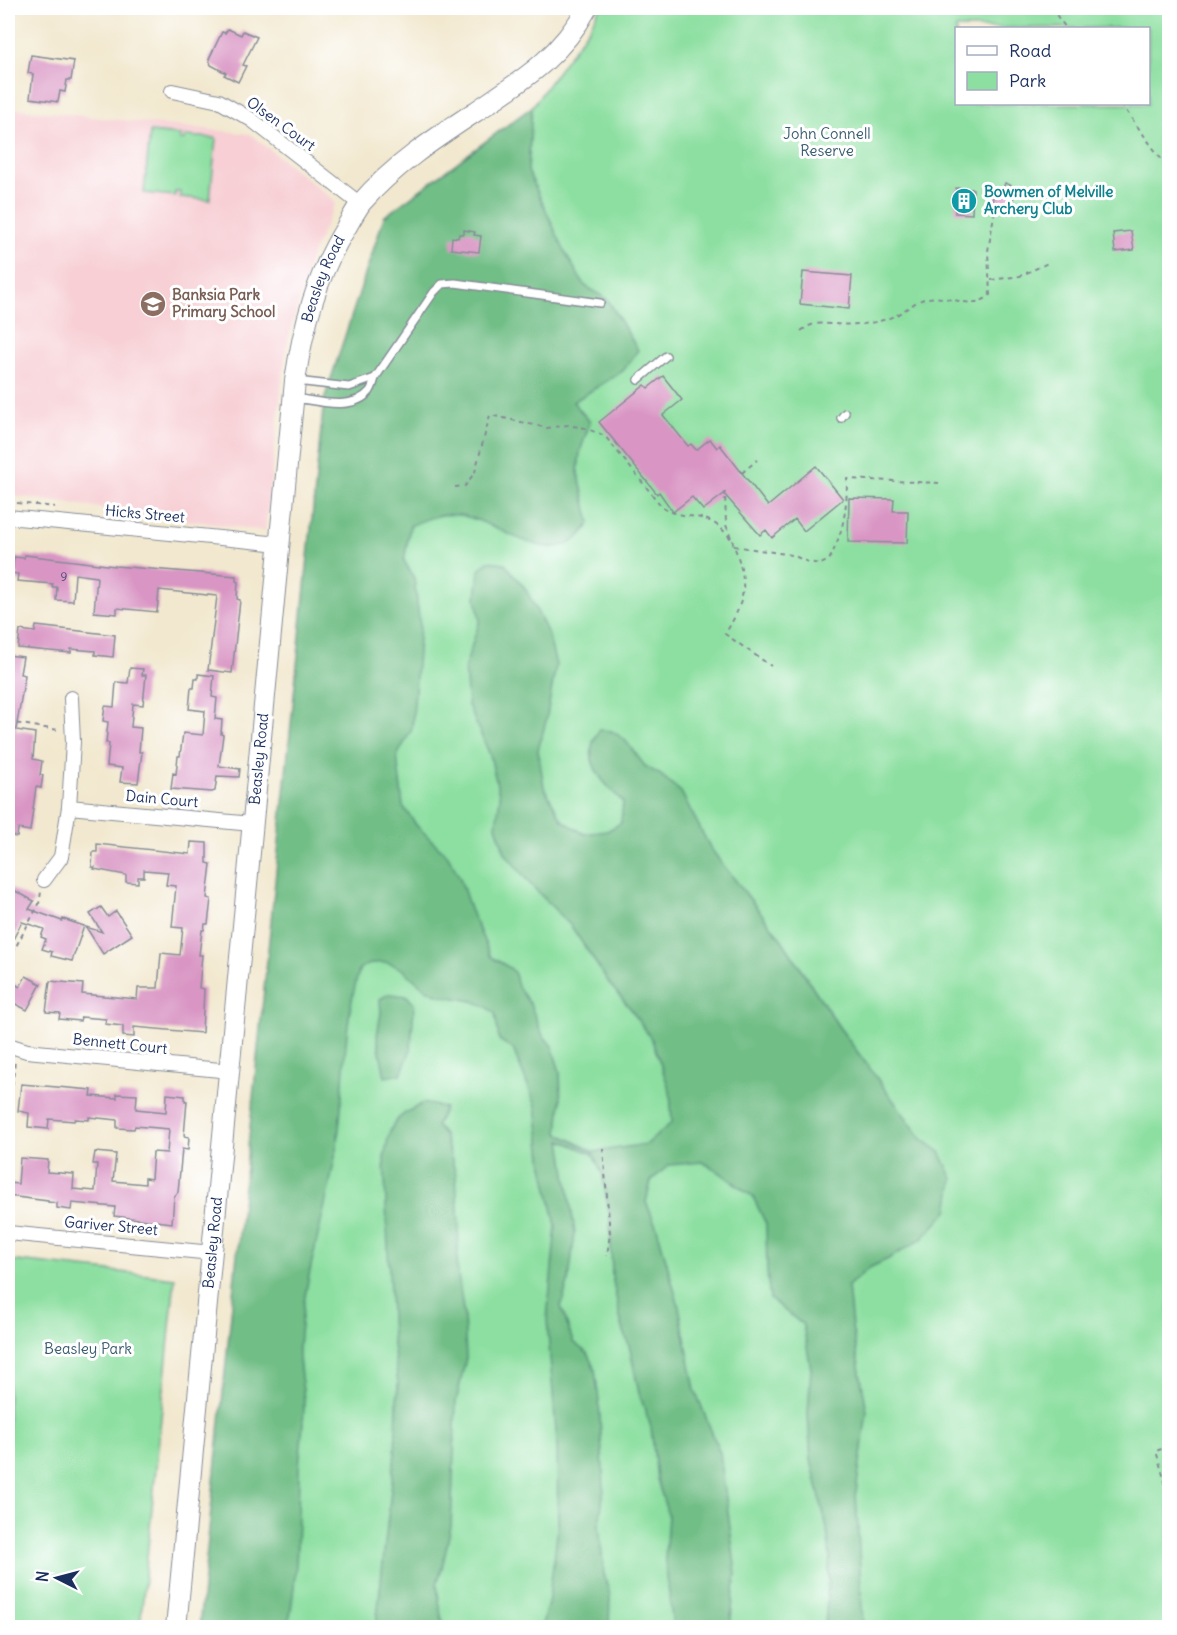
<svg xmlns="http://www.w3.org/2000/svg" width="1177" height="1635" viewBox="0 0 1177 1635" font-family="Delius,sans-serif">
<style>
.built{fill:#f7cfd4}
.green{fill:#8cdfa0;stroke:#54877f;stroke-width:1.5;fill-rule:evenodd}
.forest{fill:#71be86;stroke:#467672;stroke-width:1.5}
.building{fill:#d995c4}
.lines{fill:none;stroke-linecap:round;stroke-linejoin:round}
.service-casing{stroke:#868c96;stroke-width:10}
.minor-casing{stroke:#868c96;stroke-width:16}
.secondary-casing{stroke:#868c96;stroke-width:22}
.path{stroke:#868c96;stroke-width:2;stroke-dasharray:4.5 4.5;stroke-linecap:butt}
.service{stroke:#fff;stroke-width:7}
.minor{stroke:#fff;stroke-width:14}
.secondary{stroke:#fff;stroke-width:20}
.labels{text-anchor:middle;stroke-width:6;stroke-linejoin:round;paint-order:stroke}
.number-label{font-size:12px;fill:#4a4878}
.street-label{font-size:15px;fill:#1b2f5e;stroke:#fff}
.park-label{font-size:15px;fill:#375b6e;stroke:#fff}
.culture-label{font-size:15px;font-weight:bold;fill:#0d838f;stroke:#fff;text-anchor:start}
.education-label{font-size:15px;font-weight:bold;fill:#785e54;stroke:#fff;text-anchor:start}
</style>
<rect width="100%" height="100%" fill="#fff"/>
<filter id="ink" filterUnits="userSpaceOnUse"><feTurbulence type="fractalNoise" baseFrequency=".0167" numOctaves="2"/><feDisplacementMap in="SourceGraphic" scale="12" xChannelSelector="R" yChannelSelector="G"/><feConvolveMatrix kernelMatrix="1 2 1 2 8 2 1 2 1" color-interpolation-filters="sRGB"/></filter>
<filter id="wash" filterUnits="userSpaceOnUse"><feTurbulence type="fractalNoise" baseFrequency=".008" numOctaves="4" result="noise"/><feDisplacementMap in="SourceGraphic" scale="24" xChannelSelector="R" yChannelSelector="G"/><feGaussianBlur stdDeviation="1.35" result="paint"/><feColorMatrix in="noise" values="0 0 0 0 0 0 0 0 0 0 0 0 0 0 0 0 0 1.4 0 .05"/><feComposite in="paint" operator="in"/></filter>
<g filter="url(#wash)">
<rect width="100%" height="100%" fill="#f2e8cf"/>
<polygon class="built" points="8,108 250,134 336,202 310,259 286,349 265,531 8,495"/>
<g class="green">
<path d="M 600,8 L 1169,8 L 1169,1627 L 200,1628 L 384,217 L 532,107 L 589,28 ZM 956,28 L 1148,28 L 1148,104 L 956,104 Z"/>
<polygon points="150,132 180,135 180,140 185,140 185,136 216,138 210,200 180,197 180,192 175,192 175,196 144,193"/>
<polygon points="8,1260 175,1278 140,1627 8,1627"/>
</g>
<g class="forest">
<path d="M 532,107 L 528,171 L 564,250 L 584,285 L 608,300 L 638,350 L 623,371 L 573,402 L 590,422 L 580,452 L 578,472 L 590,523 C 587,528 583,533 579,537 C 545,568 493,518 458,515 C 440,513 425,519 410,526 L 404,561 L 414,578 L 420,626 L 412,729 L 397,756 L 403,806 L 417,826 L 448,856 L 460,878 L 470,909 L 491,957 L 510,968 L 515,974 L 518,987 L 530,1004 L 542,1034 L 552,1046 L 560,1072 L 561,1100 L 558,1133 L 594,1152 L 647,1144 L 672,1122 L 670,1091 L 652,1040 L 630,1008 L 611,986 L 571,926 L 531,885 L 505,853 L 496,826 L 500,798 L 490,755 L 468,705 L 465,667 L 480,620 L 476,598 L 479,570 L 488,561 L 504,563 L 525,588 L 534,605 L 548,634 L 556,665 L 546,721 L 538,750 L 544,787 L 562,820 L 584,834 L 607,831 L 621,823 L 623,802 C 602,781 579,760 599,730 L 612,731 L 625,740 L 645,766 L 661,775 L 681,792 L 711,849 L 782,940 L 839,1027 L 922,1139 L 940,1152 L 953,1179 L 948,1211 L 922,1239 L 888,1259 L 869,1268 L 848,1286 L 852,1327 L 867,1411 L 856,1492 L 863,1627 L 825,1627 L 830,1557 L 827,1528 L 811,1460 L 808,1414 L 811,1369 L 803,1325 L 770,1299 L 767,1272 L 766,1224 L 753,1197 L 715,1169 L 702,1162 L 669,1165 L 651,1181 L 646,1202 L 657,1228 L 679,1307 L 695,1390 L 720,1453 L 736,1573 L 730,1627 L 673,1627 L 665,1560 L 668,1515 L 657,1479 L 651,1427 L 639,1393 L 630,1349 L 621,1322 L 612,1276 L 610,1217 L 602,1173 L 593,1154 L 561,1140 L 575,1233 L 569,1279 L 561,1306 L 573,1342 L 587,1353 L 595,1370 L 599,1401 L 604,1488 L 599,1525 L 604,1574 L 610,1595 L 609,1627 L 541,1627 L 548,1604 L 558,1527 L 557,1443 L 547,1320 L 556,1226 L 543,1166 L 536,1106 L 513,1049 L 499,1040 L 495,1013 C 470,993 454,1003 430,991 C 414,983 405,966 387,963 C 377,961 370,964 360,968 C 341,1027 346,1090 336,1151 C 325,1218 303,1279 299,1347 C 298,1365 303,1384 304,1402 C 304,1424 300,1447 299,1469 C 298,1523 298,1575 288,1627 L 199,1628 L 324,400 L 384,217 Z"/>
<polygon points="389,994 407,996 414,1004 411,1049 401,1074 385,1077 377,1036 381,1013 380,999"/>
<path d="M 424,1103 L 445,1108 L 436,1126 L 444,1135 L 456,1174 L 459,1229 L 457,1267 L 464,1316 L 466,1358 L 456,1402 L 451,1526 L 442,1568 L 437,1584 L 441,1616 L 445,1627 L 376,1627 L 395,1453 L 398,1383 L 392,1337 L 384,1158 C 391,1123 391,1119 424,1103 Z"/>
</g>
<g id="blocks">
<g class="building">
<polygon points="228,29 241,35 243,31 257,37 243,65 246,66 238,82 224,75 226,73 211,65 209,59 222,32 225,33"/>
<polygon points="31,55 74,61 71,80 67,80 65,92 60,91 58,102 30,98 33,74 28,73"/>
<polygon points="1005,183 1017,188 1009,210 991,203 995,192 1001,194"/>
<polygon points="956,188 973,189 972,214 955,213"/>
<polygon points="464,230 475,232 474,235 481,236 479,252 451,249 452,237 458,238 459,234 464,234"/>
<polygon points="1131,231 1134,250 1115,252 1113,233"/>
<polygon points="803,272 852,276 849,309 800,304"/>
<polygon points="663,376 682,400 663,415 688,446 691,444 696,450 710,439 717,448 720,445 768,506 816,466 843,499 804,531 795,519 772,538 766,530 760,535 724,494 703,510 692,497 673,512 659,492 657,494 599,422 645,385 648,388"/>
<polygon points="849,498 894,499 893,511 908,511 907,543 848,542"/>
<polygon points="25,555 115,566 236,576 236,581 238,582 237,599 240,600 232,673 208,670 217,596 159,590 157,612 117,608 117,614 94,612 97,577 75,574 73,601 56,600 57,587 52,587 53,584 17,581 18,574 12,573 14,557 24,558"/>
<polygon points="36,626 115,635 113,657 95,655 95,651 71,649 71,653 18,648 20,630 35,632"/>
<polygon points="8,655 23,657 20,674 25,675 16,730 35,733 33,759 42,761 40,775 43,775 41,788 36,787 30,831 18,829 17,837 8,835"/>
<polygon points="130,668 143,669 142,675 146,675 143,705 133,704 131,727 141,728 139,752 142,752 138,783 120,782 122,768 107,766 109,743 106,743 108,722 103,721 105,706 114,707 116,682 128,683"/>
<polygon points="198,674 214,676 212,697 217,698 215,719 222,720 221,734 223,735 219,766 240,769 239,777 217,776 215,791 212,792 171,789 173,773 176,774 178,756 180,756 183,733 203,735 205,711 189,709 191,688 194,688 195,679 198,679"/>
<polygon points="191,842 207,843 207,863 211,864 207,898 211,899 208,924 205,924 204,930 202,930 199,955 202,955 199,988 204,989 202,1033 134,1027 134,1037 123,1036 123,1026 105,1024 106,1019 81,1017 80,1021 59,1019 60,1013 46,1012 50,981 83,984 82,994 137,999 138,988 158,988 161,953 180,955 183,928 172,927 176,886 166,885 168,872 144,870 144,877 138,877 138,883 126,882 126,875 94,869 95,867 92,867 93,852 97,852 97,844 190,854"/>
<polygon points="8,887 34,901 29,909 62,921 63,919 84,926 72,961 51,956 52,952 42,949 46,939 41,937 44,929 22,922 8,949"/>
<polygon points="101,907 108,917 116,911 132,935 103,954 86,927 102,932 90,914"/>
<polygon points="26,976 41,984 27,1010 8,1000 8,980 20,987"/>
<polygon points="21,1084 92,1090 91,1096 117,1098 117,1094 137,1095 136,1109 166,1112 167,1094 185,1096 185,1101 187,1101 184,1136 189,1137 188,1150 182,1149 178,1192 174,1197 172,1223 114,1216 115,1207 72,1203 71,1210 57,1208 57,1203 48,1202 48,1201 8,1196 8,1183 18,1184 20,1158 48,1160 47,1172 74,1174 73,1189 95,1191 97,1164 93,1164 95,1152 116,1154 113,1181 145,1184 145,1178 151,1179 153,1152 167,1153 169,1129 135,1126 134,1129 117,1128 117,1120 89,1117 89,1120 75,1119 74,1121 49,1119 48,1129 28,1127 29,1113 18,1111"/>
</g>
</g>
</g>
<g filter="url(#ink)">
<use href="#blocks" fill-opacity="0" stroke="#868c96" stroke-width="1.5"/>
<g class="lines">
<g class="service-casing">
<g id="service">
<polyline points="638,380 666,356"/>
<polyline points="296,381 349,387 375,378"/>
<path d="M 295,398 C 317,401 353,412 370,391 C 372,388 374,382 375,378 L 434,292 L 442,284 L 455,283 L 600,303"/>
<polyline points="841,418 845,413"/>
</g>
</g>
<g class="minor-casing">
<g id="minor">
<polyline points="172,91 219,101 252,120 360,204"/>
<polyline points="8,517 280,544"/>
<polyline points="69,807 252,824"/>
<polyline points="44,880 61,857 69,807 73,742 71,698"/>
<polyline points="8,1045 27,1051 230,1071"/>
<polyline points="8,1233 212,1253"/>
</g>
</g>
<g class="secondary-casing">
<g id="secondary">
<path id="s1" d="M 176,1628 L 295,381 C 303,326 317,274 347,226 C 351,219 356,210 361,203 C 393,166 434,139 475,112 C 521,81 560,58 587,8"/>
</g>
</g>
<g class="path">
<polyline points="1051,8 1066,28"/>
<polyline points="1121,104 1170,171"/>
<polyline points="991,280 1020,276 1048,263"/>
<path d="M 801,331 C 814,321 820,324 835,324 C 844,325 854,324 863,324 C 877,322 892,319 903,311 C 911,306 918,300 928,298 C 950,294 972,312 990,295 L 988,251 L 995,209"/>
<polyline points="742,473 757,460"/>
<path d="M 455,487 L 465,486 L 475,472 L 490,415 L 547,428 L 568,425 L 585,428 L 605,436 L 663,508 C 681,518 693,514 710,521 C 719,525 725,532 732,540 L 726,525 L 725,492"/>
<polyline points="8,502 55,507"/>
<path d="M 732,540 C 747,581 749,595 725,634 L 771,666"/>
<path d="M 734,546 L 792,555 L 808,562 L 821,564 L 829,560 C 843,533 847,511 847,479 L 939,483"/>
<polyline points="8,722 58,730"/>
<polyline points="8,961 39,904 41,892"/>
<polyline points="8,1130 15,1060"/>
<polyline points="603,1148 610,1234 607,1256"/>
<polyline points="1170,1446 1156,1451 1170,1499"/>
</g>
<use href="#service" class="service"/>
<use href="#minor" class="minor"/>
<use href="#secondary" class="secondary"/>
</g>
</g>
<defs>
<g id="building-disc" transform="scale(1.35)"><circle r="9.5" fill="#0f9aa8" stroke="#fff"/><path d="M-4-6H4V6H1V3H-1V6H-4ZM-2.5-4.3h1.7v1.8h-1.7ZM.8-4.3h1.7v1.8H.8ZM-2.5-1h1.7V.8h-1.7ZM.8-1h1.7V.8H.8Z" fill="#fff"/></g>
<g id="school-disc" transform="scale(1.35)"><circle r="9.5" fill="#8d6e63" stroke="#fff"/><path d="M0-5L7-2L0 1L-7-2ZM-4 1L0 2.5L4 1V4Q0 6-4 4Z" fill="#fff"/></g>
</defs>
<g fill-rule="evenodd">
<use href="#building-disc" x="964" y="201"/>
<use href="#school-disc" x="153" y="304"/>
</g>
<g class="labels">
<g class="number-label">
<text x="64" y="581">9</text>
</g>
<g class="street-label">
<text transform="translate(281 124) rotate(36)" y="5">Olsen Court</text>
<text dy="5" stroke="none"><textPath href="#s1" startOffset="1359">Beasley Road</textPath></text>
<text transform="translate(145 514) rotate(5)" y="5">Hicks Street</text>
<text dy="5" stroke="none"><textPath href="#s1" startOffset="873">Beasley Road</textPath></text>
<text transform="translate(162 799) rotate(5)" y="5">Dain Court</text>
<text transform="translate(120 1044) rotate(6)" y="5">Bennett Court</text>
<text transform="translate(111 1226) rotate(5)" y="5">Gariver Street</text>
<text dy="5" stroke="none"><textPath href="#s1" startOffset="387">Beasley Road</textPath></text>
</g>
<g class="park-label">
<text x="827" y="139">John Connell<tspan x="827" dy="17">Reserve</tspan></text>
<text x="88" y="1354">Beasley Park</text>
</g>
<g class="culture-label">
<text x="984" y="197">Bowmen of Melville<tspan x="984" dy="17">Archery Club</tspan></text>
</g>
<g class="education-label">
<text x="172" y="300">Banksia Park<tspan x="172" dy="17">Primary School</tspan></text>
</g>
</g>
<rect width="1177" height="1635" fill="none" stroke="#fff" stroke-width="30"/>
<rect x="955" y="27" width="195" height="78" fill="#ffffff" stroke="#a4acbf" stroke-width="1.5"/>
<rect x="967" y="46" width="30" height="9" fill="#ffffff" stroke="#a4acbf" stroke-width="1.5"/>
<text x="1009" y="57" font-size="18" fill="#1b2f5e">Road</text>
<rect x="967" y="72" width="30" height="18" fill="#8cdfa0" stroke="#a4acbf" stroke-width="1.5"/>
<text x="1009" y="87" font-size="18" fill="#1b2f5e">Park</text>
<g transform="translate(57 1578) rotate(276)" stroke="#ffffff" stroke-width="4.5" paint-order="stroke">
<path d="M0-4.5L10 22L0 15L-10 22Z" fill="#1b2f5e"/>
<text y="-9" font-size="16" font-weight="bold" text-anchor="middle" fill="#1b2f5e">N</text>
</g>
</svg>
